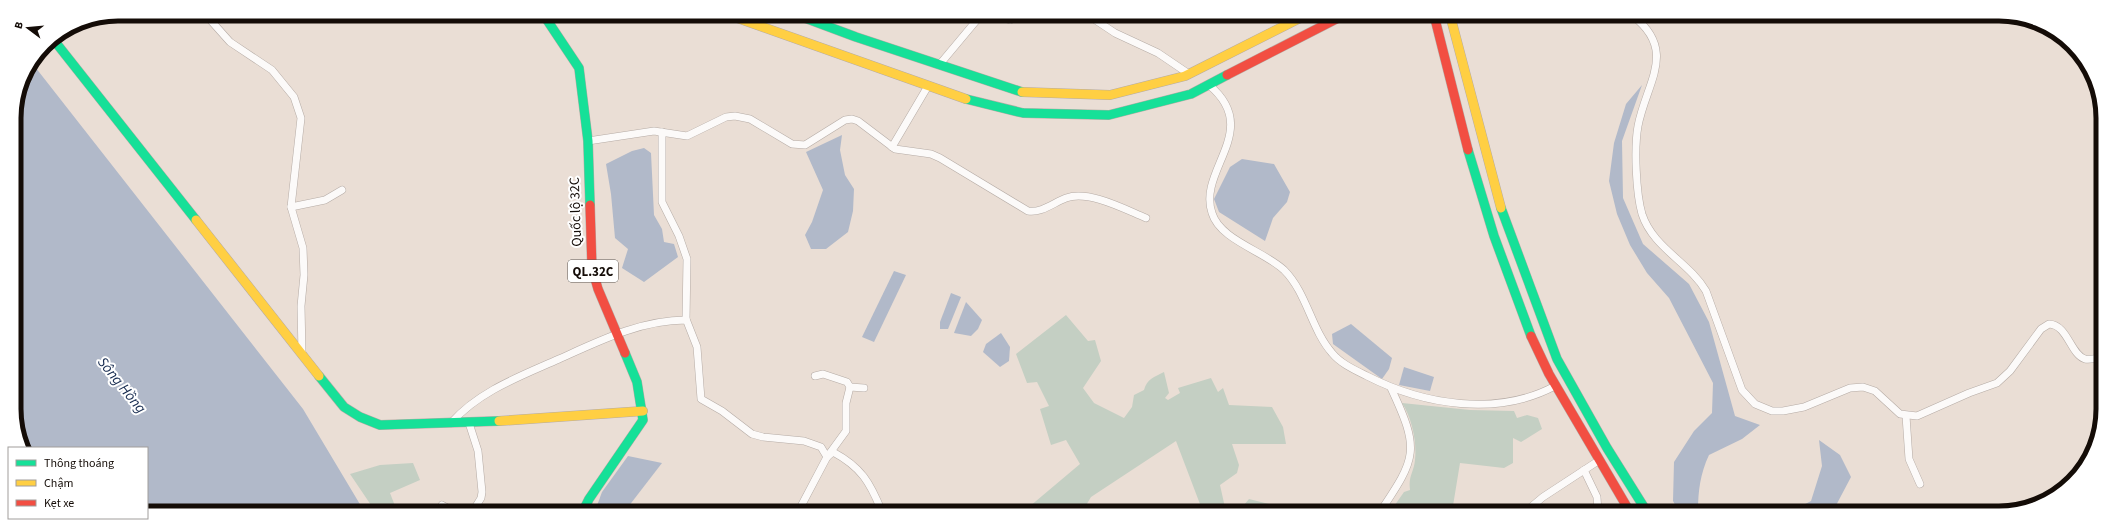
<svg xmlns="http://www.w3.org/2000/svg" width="2117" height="527" viewBox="0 0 2117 527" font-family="'Source Sans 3',sans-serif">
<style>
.green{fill:#c4cfc3}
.water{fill:#b1b9c9}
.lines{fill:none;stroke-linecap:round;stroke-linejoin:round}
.street-casing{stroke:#b5aba5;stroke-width:8}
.fast-casing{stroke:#b5aba5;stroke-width:10}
.slow-casing{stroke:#b5aba5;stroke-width:10}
.jam-casing{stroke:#b5aba5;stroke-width:10}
.street{stroke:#fcfaf9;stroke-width:7}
.fast{stroke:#16e098;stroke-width:9}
.slow{stroke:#ffcf43;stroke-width:9}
.jam{stroke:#f24e42;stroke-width:9}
.labels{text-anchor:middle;stroke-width:4;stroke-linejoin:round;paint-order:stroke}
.shield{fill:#fff;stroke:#5a5551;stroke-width:1}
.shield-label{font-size:13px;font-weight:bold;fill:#140c07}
.street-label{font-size:14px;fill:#140c07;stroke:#fff}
.water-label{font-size:15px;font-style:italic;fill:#14294e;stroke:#fff}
.rim{fill:none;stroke:#140c07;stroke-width:5}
</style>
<rect width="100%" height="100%" fill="#eaded5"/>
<g class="green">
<path d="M 1066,315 L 1088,341 L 1095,340 L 1101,361 L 1083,388 L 1094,403 L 1124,418 L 1132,407 L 1134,395 L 1144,390 C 1147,379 1154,377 1164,372 L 1169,393 L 1165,398 L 1168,400 L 1180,393 L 1178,388 L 1211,378 L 1218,392 L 1223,388 L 1229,405 L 1272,407 L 1283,427 L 1286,444 L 1232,444 L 1239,465 L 1237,473 L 1220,485 L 1226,512 L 1203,512 L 1176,441 L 1091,497 L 1082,512 L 1023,512 L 1080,464 L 1066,440 L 1051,445 L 1040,409 L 1049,406 L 1037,382 L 1027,383 L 1016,354 Z"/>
<path d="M 1402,403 L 1470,410 L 1514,411 L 1517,418 L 1527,415 L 1538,418 L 1542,429 L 1521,442 L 1513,438 L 1513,463 L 1504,468 L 1460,463 L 1452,512 L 1390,512 L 1404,492 L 1410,490 C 1408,476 1414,472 1415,460 C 1417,442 1412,418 1402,403 Z"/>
<polygon points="413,463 420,480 390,493 397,511 375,511 350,474 380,465"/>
<polygon points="1249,499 1269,504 1299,506 1300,512 1238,512"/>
</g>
<g class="water">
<polygon points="32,63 303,409 364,511 147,511 147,448 26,448 16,430 14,111 22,78"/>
<path d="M 1642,85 L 1622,141 L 1623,198 L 1643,244 L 1689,284 L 1709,322 L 1735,416 L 1760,425 L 1742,439 L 1709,455 C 1700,474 1698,492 1698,512 L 1679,512 L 1673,501 L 1674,462 L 1694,431 L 1712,413 L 1713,383 L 1669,298 L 1647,273 L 1630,245 L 1617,214 L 1609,181 L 1614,143 L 1626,104 Z"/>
<polygon points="842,135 840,150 845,175 854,189 853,211 848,232 826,249 811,249 805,235 812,222 823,190 806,152"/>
<polygon points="644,148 651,153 654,215 662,229 664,242 674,244 678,257 644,282 622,268 628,249 615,238 611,194 606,164 632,151"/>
<polygon points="1242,159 1274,164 1290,192 1287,202 1273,218 1265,241 1219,212 1214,199 1230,167"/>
<polygon points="894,271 906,275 874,342 862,337"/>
<polygon points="951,293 961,297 948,329 940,329 940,322"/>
<polygon points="966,302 982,320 978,329 971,336 954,333"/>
<polygon points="1351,324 1392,358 1389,369 1382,379 1333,344 1332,334"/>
<polygon points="1001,333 1010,347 1009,361 1000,367 983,352 986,344"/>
<polygon points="1404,367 1434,377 1430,391 1399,385"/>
<polygon points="1819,440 1840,455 1851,477 1832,513 1788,513 1811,501 1822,466"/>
<polygon points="628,456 662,463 625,511 595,511 602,492"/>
</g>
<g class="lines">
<g class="street-casing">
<g id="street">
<polyline points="205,14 230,42 272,70 294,97 301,118 291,207 303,248 304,275 301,306 302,353"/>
<polyline points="992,15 1010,20 1023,15"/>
<polyline points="1088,15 1115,33 1158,53 1189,74"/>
<path d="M 1633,16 C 1678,51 1646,83 1638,126 C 1634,148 1636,193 1642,214 C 1653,248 1689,262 1706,291 L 1742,390 L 1755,404 L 1772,411 L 1783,411 L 1804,407 L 1850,388 L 1863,387 L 1875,391 L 1900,414 L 1917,416 L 1969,393 L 1997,383 L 2010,371 L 2041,329 L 2049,324 C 2068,325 2070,354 2085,359 C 2090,360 2096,358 2101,358"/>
<polyline points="940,64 981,15"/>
<path d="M 1209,85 C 1263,130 1197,170 1212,213 C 1220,240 1264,251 1284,270 C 1307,293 1311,329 1332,353 C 1341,364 1355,370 1367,376 C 1424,405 1497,417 1555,386"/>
<polyline points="662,132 662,202 679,236 687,259 686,320"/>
<path d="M 588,141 L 654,131 L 687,136 L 726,117 L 735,116 L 750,119 L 792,144 L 805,145 L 845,120 L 852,119 L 858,121 L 895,149 L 931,154 L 940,158 L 1028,211 C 1042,213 1053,203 1066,198 C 1089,190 1124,209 1146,218"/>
<polyline points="892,147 928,86"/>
<polyline points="291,207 325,200 342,190"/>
<polyline points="850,387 864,388"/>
<polyline points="1906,416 1909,459 1920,484"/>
<path d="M 451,423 C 479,391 521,376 559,359 C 599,341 641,320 686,320 L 686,319 L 697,347 L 701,399 L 722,411 L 752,434 L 763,437 L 804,441 L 821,447 L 827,457 L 833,452 C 861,467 870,482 882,512"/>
<polyline points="469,423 478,451 482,492 481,498 473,511"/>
<polyline points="1584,470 1597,497 1598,512"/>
<polyline points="442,505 453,511"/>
<polyline points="798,512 827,457 846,431 846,403 850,387 847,382 823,374 815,376"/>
<path d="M 1380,512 C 1417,457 1420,450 1391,388"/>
<polyline points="1525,512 1543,497 1598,461"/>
</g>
</g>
<g class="fast-casing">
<g id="fast">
<polyline points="543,14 579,68 588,141 590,205"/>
<polyline points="797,15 856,37 1022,92"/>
<polyline points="53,39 196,220"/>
<polyline points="966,99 1023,113 1109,115 1191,94 1227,75"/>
<polyline points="1468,150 1494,236 1531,336"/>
<polyline points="1501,208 1557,359 1607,448 1647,512"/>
<polyline points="319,376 344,407 360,417 380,425 499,421"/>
<polyline points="583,511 589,499 643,420 637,382 625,353"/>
</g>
</g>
<g class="slow-casing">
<g id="slow">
<polyline points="729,15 966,99"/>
<polyline points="1450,15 1501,208"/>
<polyline points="1022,92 1110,95 1185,76 1306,15"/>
<polyline points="196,220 319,376"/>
<polyline points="499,421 643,411"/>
</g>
</g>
<g class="jam-casing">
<g id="jam">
<polyline points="1434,15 1468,150"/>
<polyline points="1227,75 1344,15"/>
<polyline points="590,205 592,268 598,289 625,353"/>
<polyline points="1531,336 1549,374 1630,512"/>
</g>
</g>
<use href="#street" class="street"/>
<use href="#fast" class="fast"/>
<use href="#slow" class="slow"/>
<use href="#jam" class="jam"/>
</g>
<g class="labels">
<rect class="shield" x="568" y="260" width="50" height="22" rx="3"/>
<g class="shield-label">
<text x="593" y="276">QL.32C</text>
</g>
<g class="street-label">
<text transform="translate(575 212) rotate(-92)" y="5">Quốc lộ 32C</text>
</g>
<g class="water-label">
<text transform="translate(122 385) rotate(51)" y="5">Sông Hồng</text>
</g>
</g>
<path d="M0 0H2117V527H0ZM118 21H1999A97 97 0 0 1 2096 118V409A97 97 0 0 1 1999 506H118A97 97 0 0 1 21 409V118A97 97 0 0 1 118 21Z" fill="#fff" fill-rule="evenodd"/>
<path class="rim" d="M118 21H1999A97 97 0 0 1 2096 118V409A97 97 0 0 1 1999 506H118A97 97 0 0 1 21 409V118A97 97 0 0 1 118 21Z"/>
<rect x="8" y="447" width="140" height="72" fill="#ffffff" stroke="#a19e9c"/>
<rect x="16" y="460" width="20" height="6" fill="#16e098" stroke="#a19e9c"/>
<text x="44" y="467" font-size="12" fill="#140c07">Thông thoáng</text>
<rect x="16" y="480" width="20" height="6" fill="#ffcf43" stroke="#a19e9c"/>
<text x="44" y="487" font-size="12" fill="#140c07">Chậm</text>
<rect x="16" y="500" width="20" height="6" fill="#f24e42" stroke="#a19e9c"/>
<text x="44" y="507" font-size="12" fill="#140c07">Kẹt xe</text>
<g transform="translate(28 28) rotate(286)" stroke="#ffffff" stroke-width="3" paint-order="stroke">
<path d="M0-3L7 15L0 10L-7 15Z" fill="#140c07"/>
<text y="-6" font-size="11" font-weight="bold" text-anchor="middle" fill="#140c07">B</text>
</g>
</svg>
